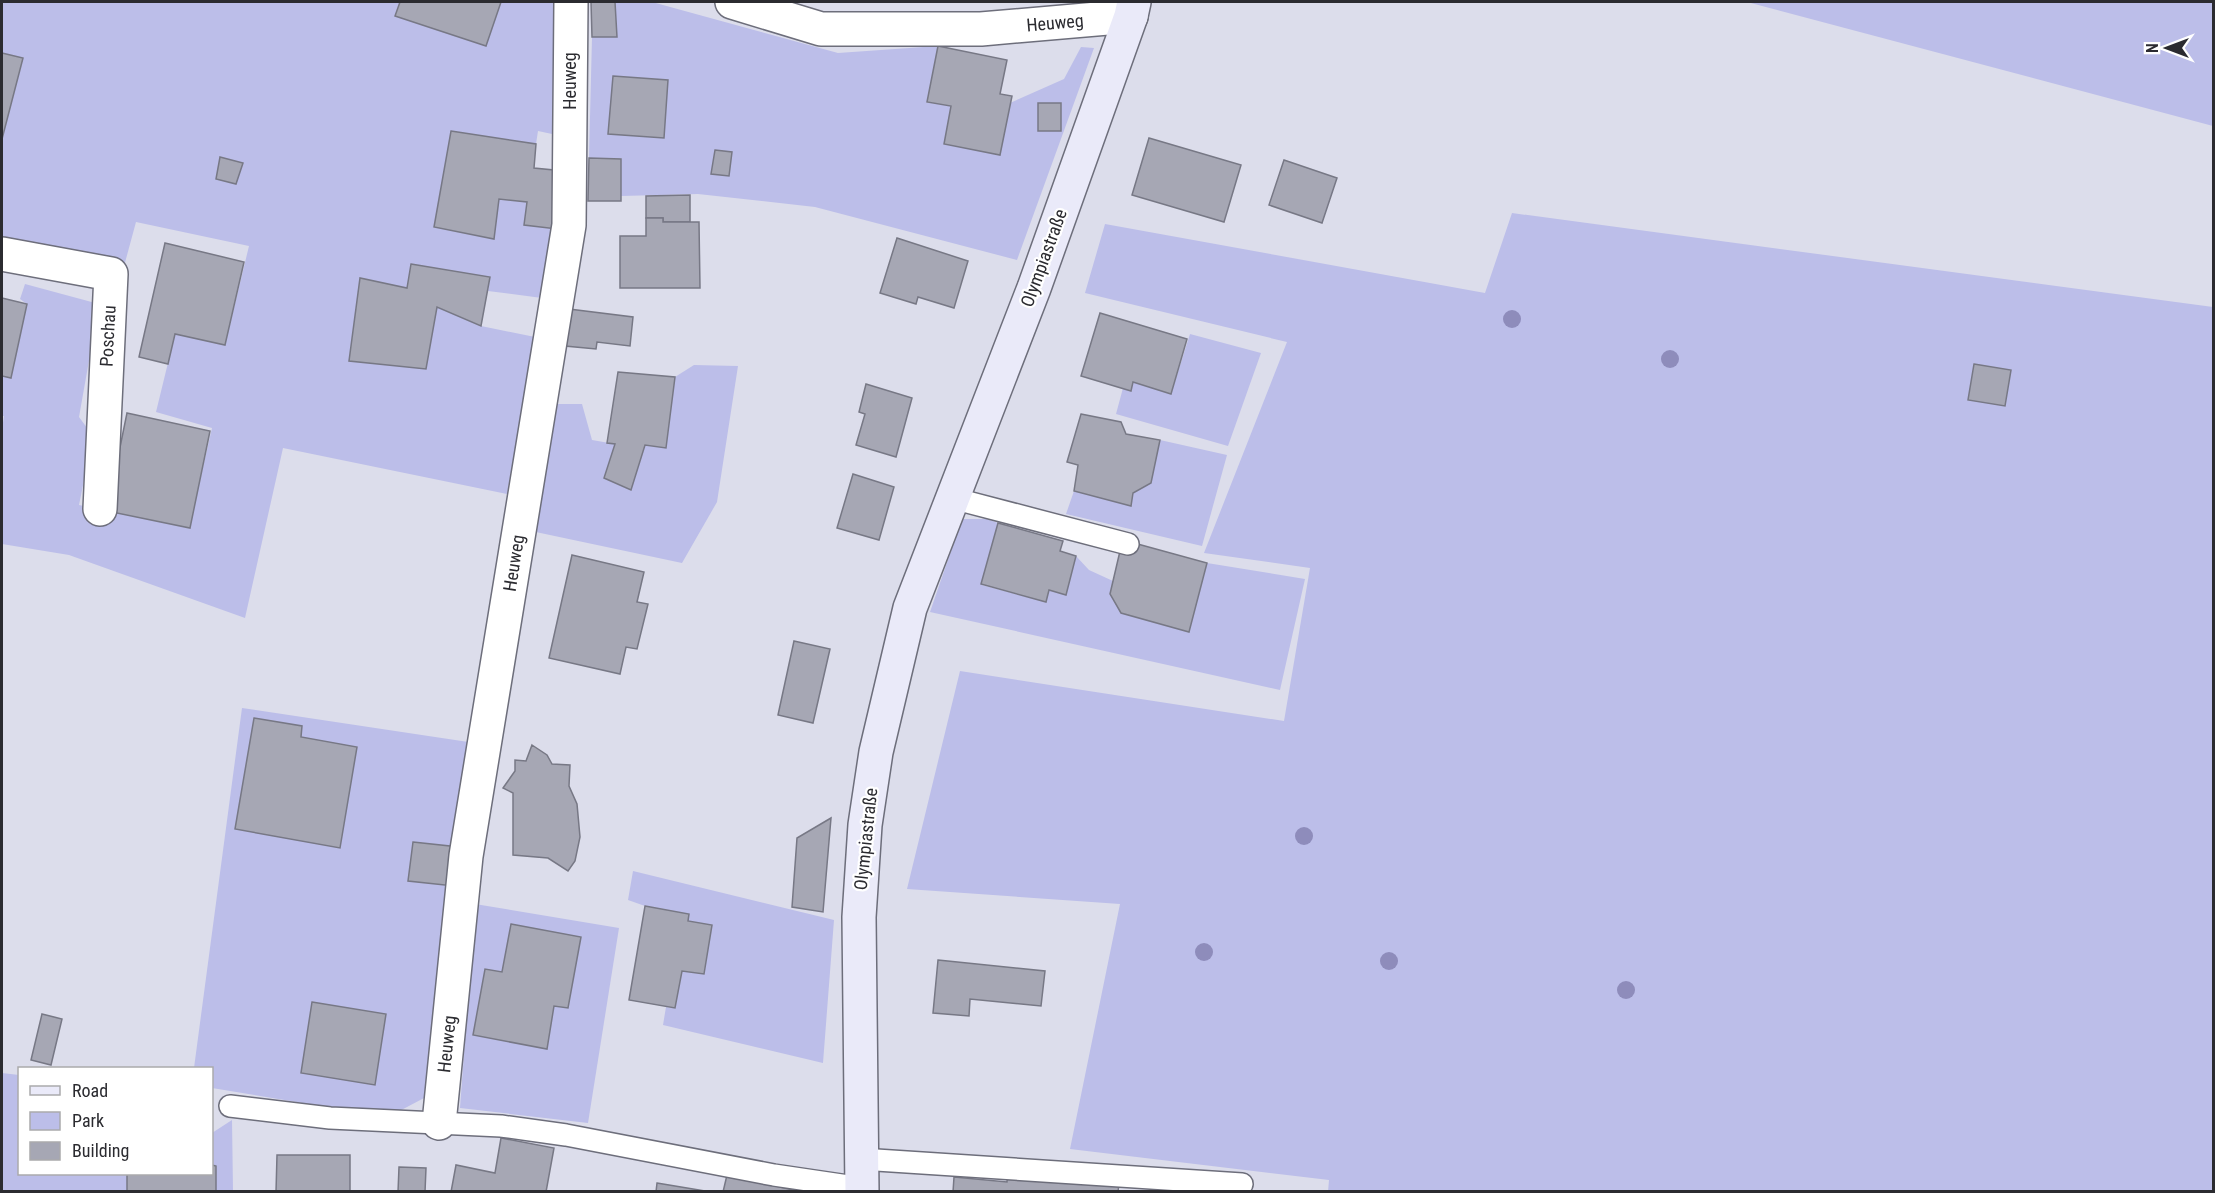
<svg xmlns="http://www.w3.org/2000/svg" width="2215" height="1193" viewBox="0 0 2215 1193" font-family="'Roboto Condensed',sans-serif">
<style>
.green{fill:#bcbee9}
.building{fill:#a6a7b4;stroke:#777885;stroke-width:1.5}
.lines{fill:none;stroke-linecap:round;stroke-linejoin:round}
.service-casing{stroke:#6d6e7b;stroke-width:24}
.minor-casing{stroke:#6d6e7b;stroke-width:36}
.secondary-casing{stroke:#6d6e7b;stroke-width:36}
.service{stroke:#fff;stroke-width:21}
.minor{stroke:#fff;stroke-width:33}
.secondary{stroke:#eaeaf9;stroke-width:33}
.tree{fill:#8e8cbb}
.labels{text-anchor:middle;stroke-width:4.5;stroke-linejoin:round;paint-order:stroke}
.street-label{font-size:18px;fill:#2b2b30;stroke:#fff}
</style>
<rect width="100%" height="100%" fill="#dcddeb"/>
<g class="green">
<polygon points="2,2 400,2 395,16 486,46 501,2 557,2 552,134 538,131 536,144 451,132 434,227 494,239 499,199 527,202 525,225 557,229 542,298 488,291 490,277 411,264 407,288 360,278 349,360 426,369 437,307 481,326 535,337 507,494 283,448 245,618 69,555 2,544 2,429 4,416 2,416 2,376 11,378 27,304 20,299 25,284 99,304 79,417 93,436 79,505 189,528 212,428 156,412 175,334 225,345 249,246 136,222 123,270 2,242 2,139 23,59 2,53"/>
<polygon points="615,2 652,2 838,53 938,46 927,102 951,106 944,144 1000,155 1010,103 1064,79 1081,47 1094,48 1017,260 815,207 698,194 621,196 621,159 589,158 592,37 616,36"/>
<polygon points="1747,2 2213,2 2213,126"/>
<polygon points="1512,213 2213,307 2213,1191 1328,1192 1329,1180 1070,1149 1120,904 907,889 960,671 1284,721 1310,568 1204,553 1287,342 1085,293 1105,224 1485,293"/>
<polygon points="1190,334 1261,353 1228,446 1116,414 1123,388 1131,390 1133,382 1171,394"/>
<polygon points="694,365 738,366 717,502 682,563 531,531 552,404 582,404 592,440 615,444 604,478 631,490 645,445 666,448 675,377"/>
<polygon points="1160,440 1227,455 1202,546 1066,514 1074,491 1130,505 1133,493 1151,483"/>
<polygon points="962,519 987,519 998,523 982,585 1046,602 1049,590 1066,594 1076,556 1089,570 1113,581 1110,594 1121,613 1189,632 1207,563 1305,579 1280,690 930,612"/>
<polygon points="242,708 475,743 426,1097 388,1117 212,1088 212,1068 194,1068"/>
<polygon points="633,871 834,920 823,1063 663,1025 666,1007 675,1008 682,971 704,974 712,925 688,921 689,914 645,906 628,900"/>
<polygon points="475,904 619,928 588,1123 460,1108"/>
<polygon points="2,1073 19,1075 20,1174 127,1174 127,1191 2,1191"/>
<polygon points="232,1120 233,1191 216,1191 216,1166 212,1165 212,1133"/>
</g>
<g class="building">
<polygon points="400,2 501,2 486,46 395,16"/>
<polygon points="591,2 615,2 617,37 592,37"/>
<polygon points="938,46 1007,60 1000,94 1012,96 1000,155 944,144 951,106 927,102"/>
<polygon points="2,53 23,58 2,139"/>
<polygon points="613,76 668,80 664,138 608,134"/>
<rect x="1038" y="103" width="23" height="28"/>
<polygon points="451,131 536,144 534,168 564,171 557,229 524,225 527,202 499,199 494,239 434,227"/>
<polygon points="1149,138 1241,165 1224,222 1132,195"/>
<polygon points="715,150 732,152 729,176 711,174"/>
<polygon points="220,157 243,163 236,184 216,179"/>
<polygon points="589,158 621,159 621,201 588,201"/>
<polygon points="1284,160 1337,178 1322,223 1269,205"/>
<polygon points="690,195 690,222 663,222 663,218 646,218 646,196"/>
<polygon points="646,218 663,218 663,222 699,222 700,288 620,288 620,236 646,236"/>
<polygon points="897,238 968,261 954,308 918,297 916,304 880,293"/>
<polygon points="165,243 244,262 225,345 175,334 168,364 139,357"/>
<polygon points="411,264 490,277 481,326 437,307 426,369 349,361 360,278 407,288"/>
<polygon points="2,298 27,304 11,378 2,376"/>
<polygon points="569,309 633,317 630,346 597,342 596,349 565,346"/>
<polygon points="1100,313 1187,339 1171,394 1133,382 1131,391 1081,376"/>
<polygon points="1974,364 2011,370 2005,406 1968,400"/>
<polygon points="618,372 675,377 666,448 645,445 631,490 604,478 615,444 607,443"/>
<polygon points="866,384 912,398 896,457 856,445 865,414 859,412"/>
<polygon points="127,413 210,431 190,528 107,511"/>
<polygon points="1081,414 1121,422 1126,434 1160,440 1151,483 1133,493 1131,506 1074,491 1078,465 1067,462"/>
<polygon points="853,474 894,487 879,540 837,528"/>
<polygon points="998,523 1063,541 1060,551 1076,556 1066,595 1049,590 1046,602 981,584"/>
<polygon points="1134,543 1207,563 1189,632 1121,613 1110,594 1120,551 1131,554"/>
<polygon points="572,555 644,572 637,602 648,604 637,649 626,647 620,674 549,658"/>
<polygon points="794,641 830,649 813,723 778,715"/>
<polygon points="254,718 302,726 301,737 357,747 340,848 235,829"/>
<polygon points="532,745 547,755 552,764 570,765 569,786 577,804 580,837 575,861 568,871 548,858 513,855 513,793 503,788 515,771 515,760 526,761"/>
<polygon points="831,818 823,912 792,907 797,838"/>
<polygon points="413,842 459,847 454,886 408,881"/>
<polygon points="645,906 689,914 688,921 712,925 704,974 682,971 675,1008 629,1000"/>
<polygon points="511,924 581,937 568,1008 554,1006 547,1049 473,1035 485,969 502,972"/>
<polygon points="938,960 1045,971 1041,1006 970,999 969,1016 933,1013"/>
<polygon points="312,1002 386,1014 375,1085 301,1073"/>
<polygon points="42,1014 62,1019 51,1065 31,1060"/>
<polygon points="501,1138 554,1148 546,1192 451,1192 456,1165 495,1173"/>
<polygon points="277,1155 350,1155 350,1192 276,1192"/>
<polygon points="212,1165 216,1166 216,1192 127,1192 127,1174 212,1174"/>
<polygon points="399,1167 426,1168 425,1192 398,1192"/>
<polygon points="1008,1172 1119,1183 1118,1192 953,1192 954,1177 1007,1182"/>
<polygon points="727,1175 802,1192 723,1192"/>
<polygon points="657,1183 705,1191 656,1192"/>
</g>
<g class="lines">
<g class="service-casing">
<g id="service">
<polyline points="952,498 1128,544"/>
<polyline points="230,1106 330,1118 501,1126 566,1135 774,1175 862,1188"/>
<polyline points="861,1159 1242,1184"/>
</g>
</g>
<g class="minor-casing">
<g id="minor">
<polyline points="732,2 821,29 981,29 1131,16"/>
<polyline points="2,254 111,274 100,509"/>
<polyline points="439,1123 466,856 569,225 571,2"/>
</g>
</g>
<g class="secondary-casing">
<polyline id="secondary" points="862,1192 859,917 865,825 876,752 910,608 1034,288 1131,16 1134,2"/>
</g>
<use href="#service" class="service"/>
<use href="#minor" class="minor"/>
<use href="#secondary" class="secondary"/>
</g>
<g class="tree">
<circle cx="1512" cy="319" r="9"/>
<circle cx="1670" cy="359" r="9"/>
<circle cx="1304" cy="836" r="9"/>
<circle cx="1204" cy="952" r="9"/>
<circle cx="1389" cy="961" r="9"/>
<circle cx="1626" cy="990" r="9"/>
</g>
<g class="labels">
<g class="street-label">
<text transform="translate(1055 23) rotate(-5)" y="6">Heuweg</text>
<text transform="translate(570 81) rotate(-90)" y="6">Heuweg</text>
<text transform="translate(1044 258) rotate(-70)" y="6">Olympiastraße</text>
<text transform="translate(108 336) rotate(-87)" y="6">Poschau</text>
<text transform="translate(514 563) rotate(-81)" y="6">Heuweg</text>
<text transform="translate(866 839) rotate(-84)" y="6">Olympiastraße</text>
<text transform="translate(447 1044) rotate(-84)" y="6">Heuweg</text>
</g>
</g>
<rect width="2215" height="1193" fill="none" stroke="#2b2b30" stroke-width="6"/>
<rect x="18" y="1067" width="195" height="108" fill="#ffffff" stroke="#aaaaac" stroke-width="1.5"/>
<rect x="30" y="1086" width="30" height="9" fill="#eaeaf9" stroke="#aaaaac" stroke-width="1.5"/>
<text x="72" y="1097" font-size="18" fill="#2b2b30">Road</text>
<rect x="30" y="1112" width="30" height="18" fill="#bcbee9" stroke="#aaaaac" stroke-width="1.5"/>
<text x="72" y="1127" font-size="18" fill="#2b2b30">Park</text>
<rect x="30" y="1142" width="30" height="18" fill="#a6a7b4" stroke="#aaaaac" stroke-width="1.5"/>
<text x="72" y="1157" font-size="18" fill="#2b2b30">Building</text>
<g transform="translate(2167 48) rotate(270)" stroke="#ffffff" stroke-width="4.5" paint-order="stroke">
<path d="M0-4.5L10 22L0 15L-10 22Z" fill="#2b2b30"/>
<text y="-9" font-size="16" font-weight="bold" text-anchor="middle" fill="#2b2b30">N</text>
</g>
</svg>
